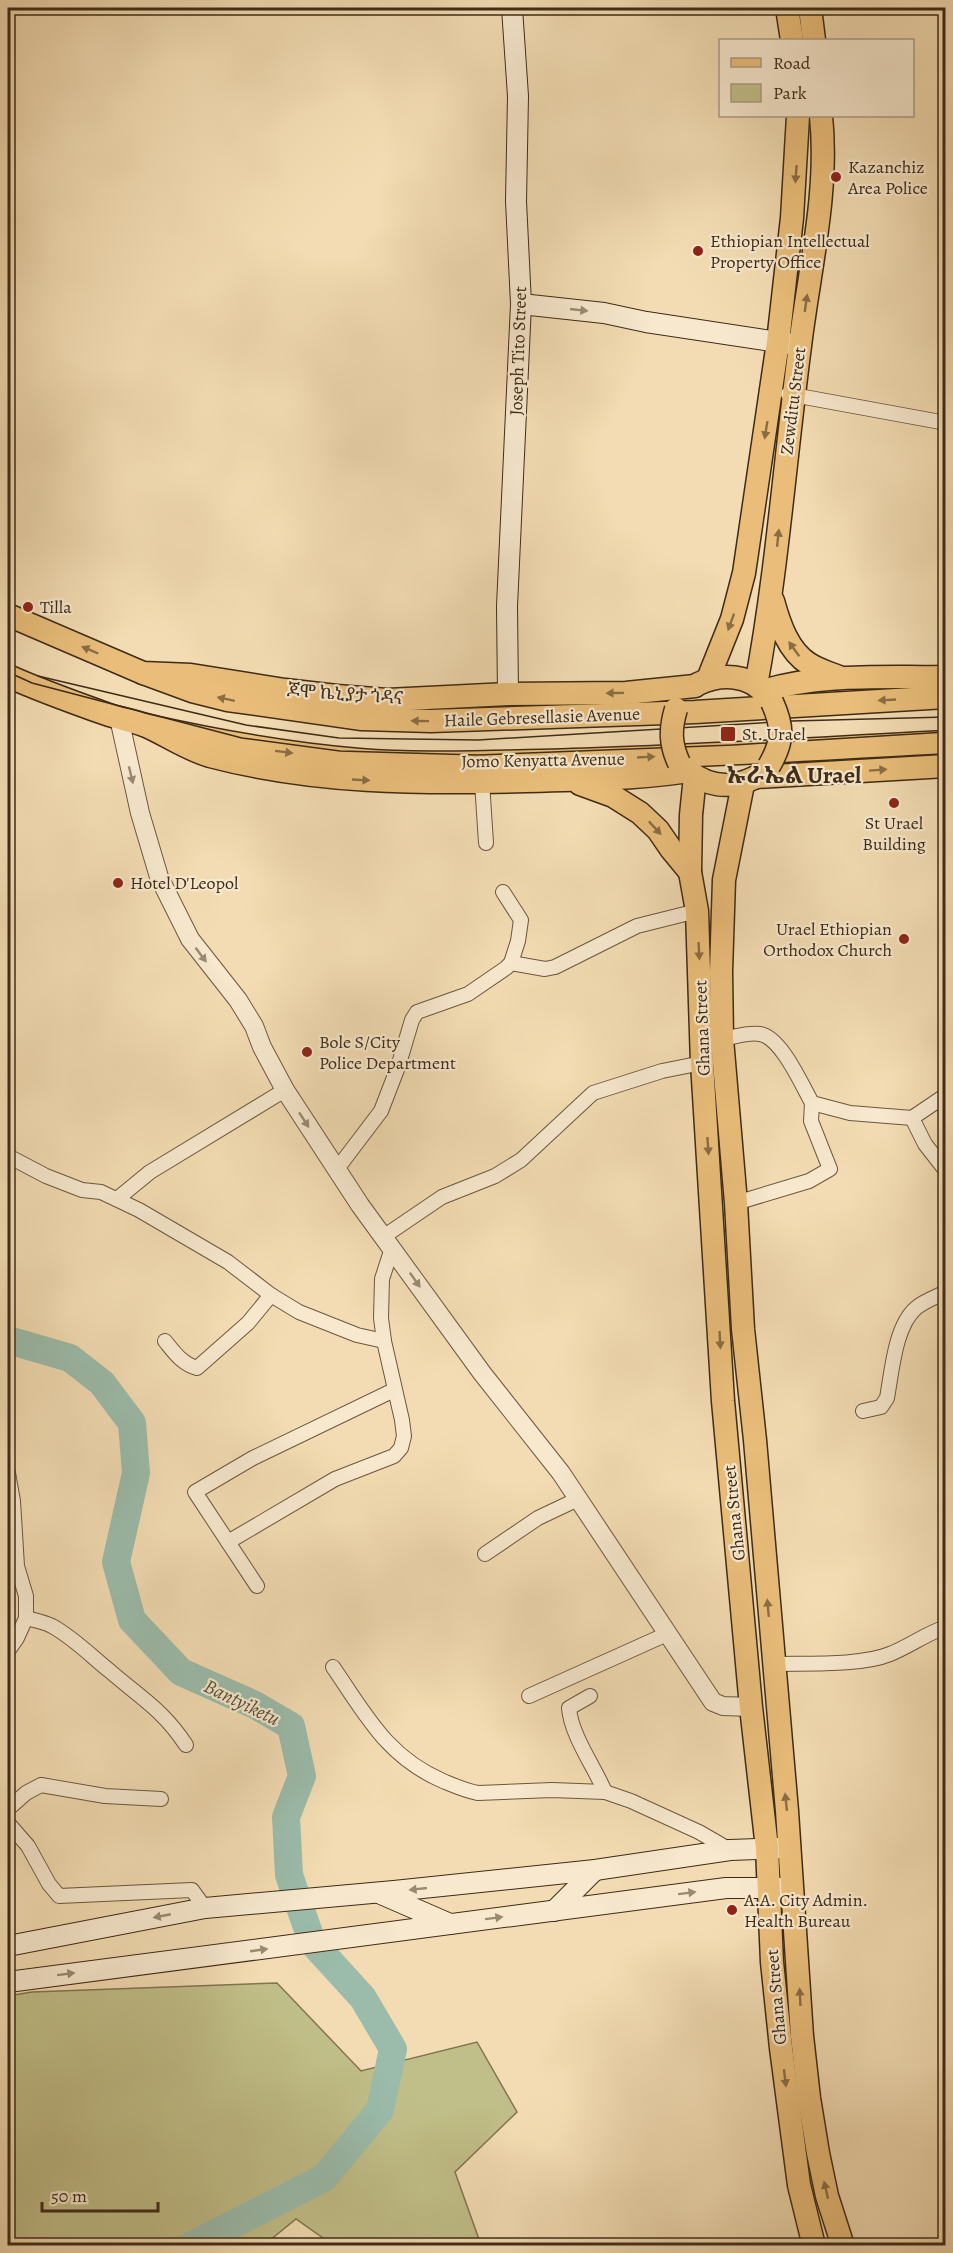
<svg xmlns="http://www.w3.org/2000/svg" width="953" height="2253" viewBox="0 0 953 2253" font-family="Alegreya,'Noto Serif Ethiopic',serif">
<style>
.green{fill:#c1bf89;stroke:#807550;stroke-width:1.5}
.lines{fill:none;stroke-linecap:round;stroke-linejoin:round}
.river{stroke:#9bbcab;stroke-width:28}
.minor-casing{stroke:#6b573e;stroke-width:16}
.tertiary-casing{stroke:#6b573e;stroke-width:20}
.secondary-casing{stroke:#3e2b17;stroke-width:22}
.primary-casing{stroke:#3e2b17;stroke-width:25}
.minor{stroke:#f7e8ce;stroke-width:14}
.tertiary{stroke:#f7e8ce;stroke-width:18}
.secondary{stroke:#f7e8ce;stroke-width:20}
.primary{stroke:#eabe7a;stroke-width:22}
.tram{stroke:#3e2b17;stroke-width:1.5}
.primary-bridge-casing{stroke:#3e2b17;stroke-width:25;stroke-linecap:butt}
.primary-bridge{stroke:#eabe7a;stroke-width:22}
.oneway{fill:#8b6d44}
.oneway2{fill:#9a8a72}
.poi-dot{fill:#8f2418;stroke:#f7e8ce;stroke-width:2}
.labels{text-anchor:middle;stroke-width:4.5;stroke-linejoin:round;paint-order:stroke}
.poi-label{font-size:18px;fill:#3e2b17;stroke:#f7e8ce;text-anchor:start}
.street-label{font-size:18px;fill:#3e2b17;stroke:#f7e8ce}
.water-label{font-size:20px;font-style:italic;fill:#554f3c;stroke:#f7e8ce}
.district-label{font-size:24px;font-weight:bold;fill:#3e2b17;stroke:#f7e8ce}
</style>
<rect width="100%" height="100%" fill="#f3dcb3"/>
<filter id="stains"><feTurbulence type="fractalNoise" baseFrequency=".00333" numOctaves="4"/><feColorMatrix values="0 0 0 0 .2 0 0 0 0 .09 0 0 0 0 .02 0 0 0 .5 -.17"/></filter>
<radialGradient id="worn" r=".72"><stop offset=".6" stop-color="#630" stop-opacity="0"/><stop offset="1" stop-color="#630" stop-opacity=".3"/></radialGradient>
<polygon class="green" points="277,1983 361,2071 477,2042 517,2112 455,2172 481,2245 333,2245 296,2219 264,2245 8,2245 8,1996 32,1992"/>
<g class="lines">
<polyline class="river" points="8,1340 70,1358 102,1383 132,1423 136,1473 116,1562 132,1620 181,1672 255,1705 291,1726 302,1776 286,1817 289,1875 312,1942 363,1998 393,2049 380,2110 324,2178 190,2246"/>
<g class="minor-casing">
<g id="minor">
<polyline points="788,394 946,423"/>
<polyline points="482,782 486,843"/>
<polyline points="511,963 545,969 555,967 637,926 697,911"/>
<path d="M 722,1039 C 734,1037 748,1032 760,1034 C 781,1037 802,1085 812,1103 L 850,1113 L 912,1118 L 946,1095"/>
<polyline points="912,1118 925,1144 946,1171"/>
<polyline points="8,1156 46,1176 82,1190 101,1192 139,1210 228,1262 271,1295 299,1312 357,1335 384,1341"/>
<polyline points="337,1169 381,1111 398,1067 412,1020 417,1012 468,994 506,968 511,963 518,941 521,920 503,892"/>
<polyline points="117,1199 150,1172 285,1090"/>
<polyline points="736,1203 809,1181 830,1169 811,1121 812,1103"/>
<polyline points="383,1237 442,1197 495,1176 521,1160 593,1093 662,1071 702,1063"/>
<path d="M 165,1341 C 174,1352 182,1364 197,1368 L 248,1323 L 271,1295"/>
<path d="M 863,1411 L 881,1407 L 887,1398 C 892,1371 895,1326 916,1308 C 924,1301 936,1297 946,1292"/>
<polyline points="8,1473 13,1501 17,1566 26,1596 26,1618 17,1638 8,1651"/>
<polyline points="228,1542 335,1479 394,1456 401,1448 404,1436 402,1420 384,1341 381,1318 382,1279 392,1248"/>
<polyline points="485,1554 538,1518 578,1499"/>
<polyline points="257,1586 195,1492 253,1458 394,1390"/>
<path d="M 26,1618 C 35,1620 44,1622 52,1626 C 74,1638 92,1657 111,1672 C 141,1698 164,1711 186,1745"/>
<path d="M 773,1664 C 806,1663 861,1666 890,1654 C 910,1646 925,1634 946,1627"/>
<path d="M 333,1667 C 366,1715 387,1757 443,1781 C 455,1786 466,1791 478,1793 L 552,1790 L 605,1792 L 631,1801 L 699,1832 L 730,1850"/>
<polyline points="529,1696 667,1634"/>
<path d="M 590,1696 L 569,1708 C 571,1735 594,1766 605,1792"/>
<polyline points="8,1809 26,1793 41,1785 105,1796 161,1799"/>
<polyline points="8,1823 28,1846 49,1884 59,1896 192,1890 205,1908"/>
</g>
</g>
<g class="tertiary-casing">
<polyline id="tertiary" points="119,718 140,813 159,877 190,939 238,1000 254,1026 262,1047 285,1090 360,1205 482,1373 561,1473 713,1702 723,1706 751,1707"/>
</g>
<g class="secondary-casing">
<g id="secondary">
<polyline points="521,304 604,313 646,322 791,344"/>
<polyline points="508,694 507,606 521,304 516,201 518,96 512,8"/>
<polyline points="381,1894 450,1924"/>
<polyline points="554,1911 595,1870"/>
<polyline points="8,1946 205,1908 394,1891 595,1870 730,1850 780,1848"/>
<polyline points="8,1982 726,1888 785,1888"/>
</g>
</g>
<g class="primary-casing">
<g id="primary">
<polyline points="787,8 792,40"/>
<polyline points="810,8 814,40"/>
<path d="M 773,601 C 779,623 788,651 809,664 C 818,670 829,673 839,677"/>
<polyline points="8,615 143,673 191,675 285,690 337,696 387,700 508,694 626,693 695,686"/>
<polyline points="143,673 192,691 228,700 362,719 431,721 695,712 946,697"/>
<path d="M 8,676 C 41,691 75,703 109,715 C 121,719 133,721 144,725 C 167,735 186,749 210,756 C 313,783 419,784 526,781 C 580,780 635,779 689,771"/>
<polyline points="708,679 732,619 744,573 778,342 792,218 798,116"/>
<path d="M 698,684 C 721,673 750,674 766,695"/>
<path d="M 756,685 C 777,573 785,459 800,346 C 809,271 829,192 821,116"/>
<path d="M 763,691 C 821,673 886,678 946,677"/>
<path d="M 144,725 C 215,741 286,754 359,760 C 419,765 481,762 541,761 C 676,758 811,749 946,742"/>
<path d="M 685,768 C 705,786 729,790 754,778"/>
<polyline points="695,776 691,815 690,872 697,911 702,1063 723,1401 751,1707 767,1848 772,1962 781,2048 799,2185 814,2246"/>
<polyline points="756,777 946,766"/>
<polyline points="580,784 613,796 640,813 658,830 671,849 690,872"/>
<polyline points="743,784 724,880 721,971 722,1039 736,1203 743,1329 755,1440 787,1811 802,2036 809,2098 818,2153 827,2196 843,2246"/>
</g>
</g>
<use href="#minor" class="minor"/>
<use href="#tertiary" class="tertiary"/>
<use href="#secondary" class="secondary"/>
<use href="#primary" class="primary"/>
<g class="tram">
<polyline points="8,672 32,683 242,738 340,751 478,755 733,745 946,732"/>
<polyline points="38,676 246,725 339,738 478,740 792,721 946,717"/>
</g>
<g class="primary-bridge-casing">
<g id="primary-bridge">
<path d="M 676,709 C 670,729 670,744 679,763"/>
<path d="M 769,766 C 783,742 784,728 772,702"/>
</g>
</g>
<use href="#primary-bridge" class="primary-bridge"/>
</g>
<defs><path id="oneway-solid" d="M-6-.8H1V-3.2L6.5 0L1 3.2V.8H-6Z" transform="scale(1.5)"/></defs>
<g class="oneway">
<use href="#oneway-solid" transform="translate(796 174) rotate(94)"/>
<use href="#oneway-solid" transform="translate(806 303) rotate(-82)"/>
<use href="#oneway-solid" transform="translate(766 430) rotate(99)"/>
<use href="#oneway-solid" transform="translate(778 538) rotate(-84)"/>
<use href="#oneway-solid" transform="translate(731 622) rotate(110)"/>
<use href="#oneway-solid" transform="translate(794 649) rotate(-126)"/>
<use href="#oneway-solid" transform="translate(90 650) rotate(-157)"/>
<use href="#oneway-solid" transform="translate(615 693) rotate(179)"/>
<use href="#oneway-solid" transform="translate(226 699) rotate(-168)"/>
<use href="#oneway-solid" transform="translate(887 700) rotate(177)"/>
<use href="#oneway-solid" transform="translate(420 721) rotate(-179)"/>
<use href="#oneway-solid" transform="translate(284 752) rotate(7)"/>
<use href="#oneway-solid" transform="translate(646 757) rotate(-3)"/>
<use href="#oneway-solid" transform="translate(878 770) rotate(-4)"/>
<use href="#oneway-solid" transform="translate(361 780) rotate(3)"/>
<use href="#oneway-solid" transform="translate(655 828) rotate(47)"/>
<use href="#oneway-solid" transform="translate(699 951) rotate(87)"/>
<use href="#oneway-solid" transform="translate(708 1146) rotate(86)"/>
<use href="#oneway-solid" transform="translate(720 1340) rotate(87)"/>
<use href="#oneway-solid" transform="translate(768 1608) rotate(-95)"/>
<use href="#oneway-solid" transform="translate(786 1802) rotate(-96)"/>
<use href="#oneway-solid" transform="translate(800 1997) rotate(-93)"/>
<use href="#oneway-solid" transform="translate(785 2078) rotate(83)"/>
<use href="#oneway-solid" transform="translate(826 2190) rotate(-103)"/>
</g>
<g class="oneway2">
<use href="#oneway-solid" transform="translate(579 310) rotate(6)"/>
<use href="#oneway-solid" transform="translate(131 775) rotate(76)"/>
<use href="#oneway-solid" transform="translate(201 955) rotate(53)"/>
<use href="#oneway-solid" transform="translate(304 1120) rotate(57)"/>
<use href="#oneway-solid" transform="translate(415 1280) rotate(55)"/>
<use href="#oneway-solid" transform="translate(418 1889) rotate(174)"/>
<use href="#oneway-solid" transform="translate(687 1893) rotate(-7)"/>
<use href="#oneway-solid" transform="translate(162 1916) rotate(169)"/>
<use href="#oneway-solid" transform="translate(494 1918) rotate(-7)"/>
<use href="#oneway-solid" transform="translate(259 1950) rotate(-8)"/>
<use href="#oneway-solid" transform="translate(66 1974) rotate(-7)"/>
</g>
<g class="poi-dot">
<circle cx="836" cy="177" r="6"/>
<circle cx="698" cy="251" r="6"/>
<circle cx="28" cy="607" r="6"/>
<rect x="720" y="726" width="16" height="16" rx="3"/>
<circle cx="894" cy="803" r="6"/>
<circle cx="118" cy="883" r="6"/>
<circle cx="904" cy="939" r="6"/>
<circle cx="307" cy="1052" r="6"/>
<circle cx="732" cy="1910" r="6"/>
</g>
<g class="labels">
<g class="poi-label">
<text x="848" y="173">Kazanchiz<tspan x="848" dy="21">Area Police</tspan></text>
<text x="710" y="247">Ethiopian Intellectual<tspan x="710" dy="21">Property Office</tspan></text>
<text x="40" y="613">Tilla</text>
<text x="742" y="740">St. Urael</text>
<text x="894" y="829" text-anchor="middle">St Urael<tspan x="894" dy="21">Building</tspan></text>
<text x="130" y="889">Hotel D'Leopol</text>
<text x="892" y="935" text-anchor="end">Urael Ethiopian<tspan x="892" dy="21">Orthodox Church</tspan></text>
<text x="319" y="1048">Bole S/City<tspan x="319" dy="21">Police Department</tspan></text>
<text x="744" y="1906">A.A. City Admin.<tspan x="744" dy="21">Health Bureau</tspan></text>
</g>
<g class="street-label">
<text transform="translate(518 351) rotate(-88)" y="6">Joseph Tito Street</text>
<text transform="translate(793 401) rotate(-83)" y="6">Zewditu Street</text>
<text transform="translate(345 694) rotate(4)" y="6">ጆሞ ኬኒያታ ጎዳና</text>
<text transform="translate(542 717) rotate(-2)" y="6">Haile Gebresellasie Avenue</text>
<text transform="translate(543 760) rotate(-1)" y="6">Jomo Kenyatta Avenue</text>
<text transform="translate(702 1028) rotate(-92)" y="6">Ghana Street</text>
<text transform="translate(734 1513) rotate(-96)" y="6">Ghana Street</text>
<text transform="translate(776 1997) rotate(-95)" y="6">Ghana Street</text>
</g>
<g class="water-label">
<text transform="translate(242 1702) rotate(26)" y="7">Bantyiketu</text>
</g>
<g class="district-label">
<text x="794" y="783">ኡራኤል Urael</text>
</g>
</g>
<rect width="953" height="2253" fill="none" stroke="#f3dcb3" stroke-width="30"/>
<rect x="9" y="9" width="935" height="2235" fill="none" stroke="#3e2b17" stroke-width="3"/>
<rect x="15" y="15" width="923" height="2223" fill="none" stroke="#3e2b17" stroke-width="1.5"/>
<rect x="719" y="39" width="195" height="78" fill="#f7e8ce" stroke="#ad9c85" stroke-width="1.5"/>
<rect x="731" y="58" width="30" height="9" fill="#eabe7a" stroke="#ad9c85" stroke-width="1.5"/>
<text x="773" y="69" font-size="18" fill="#3e2b17">Road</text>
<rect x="731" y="84" width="30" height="18" fill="#c1bf89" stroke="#ad9c85" stroke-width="1.5"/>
<text x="773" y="99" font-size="18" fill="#3e2b17">Park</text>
<path d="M42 2202v9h116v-9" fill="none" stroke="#3e2b17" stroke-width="3"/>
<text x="51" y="2202" font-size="18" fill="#3e2b17" stroke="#f7e8ce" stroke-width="4.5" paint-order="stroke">50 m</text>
<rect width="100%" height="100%" filter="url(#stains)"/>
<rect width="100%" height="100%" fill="url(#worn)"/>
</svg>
